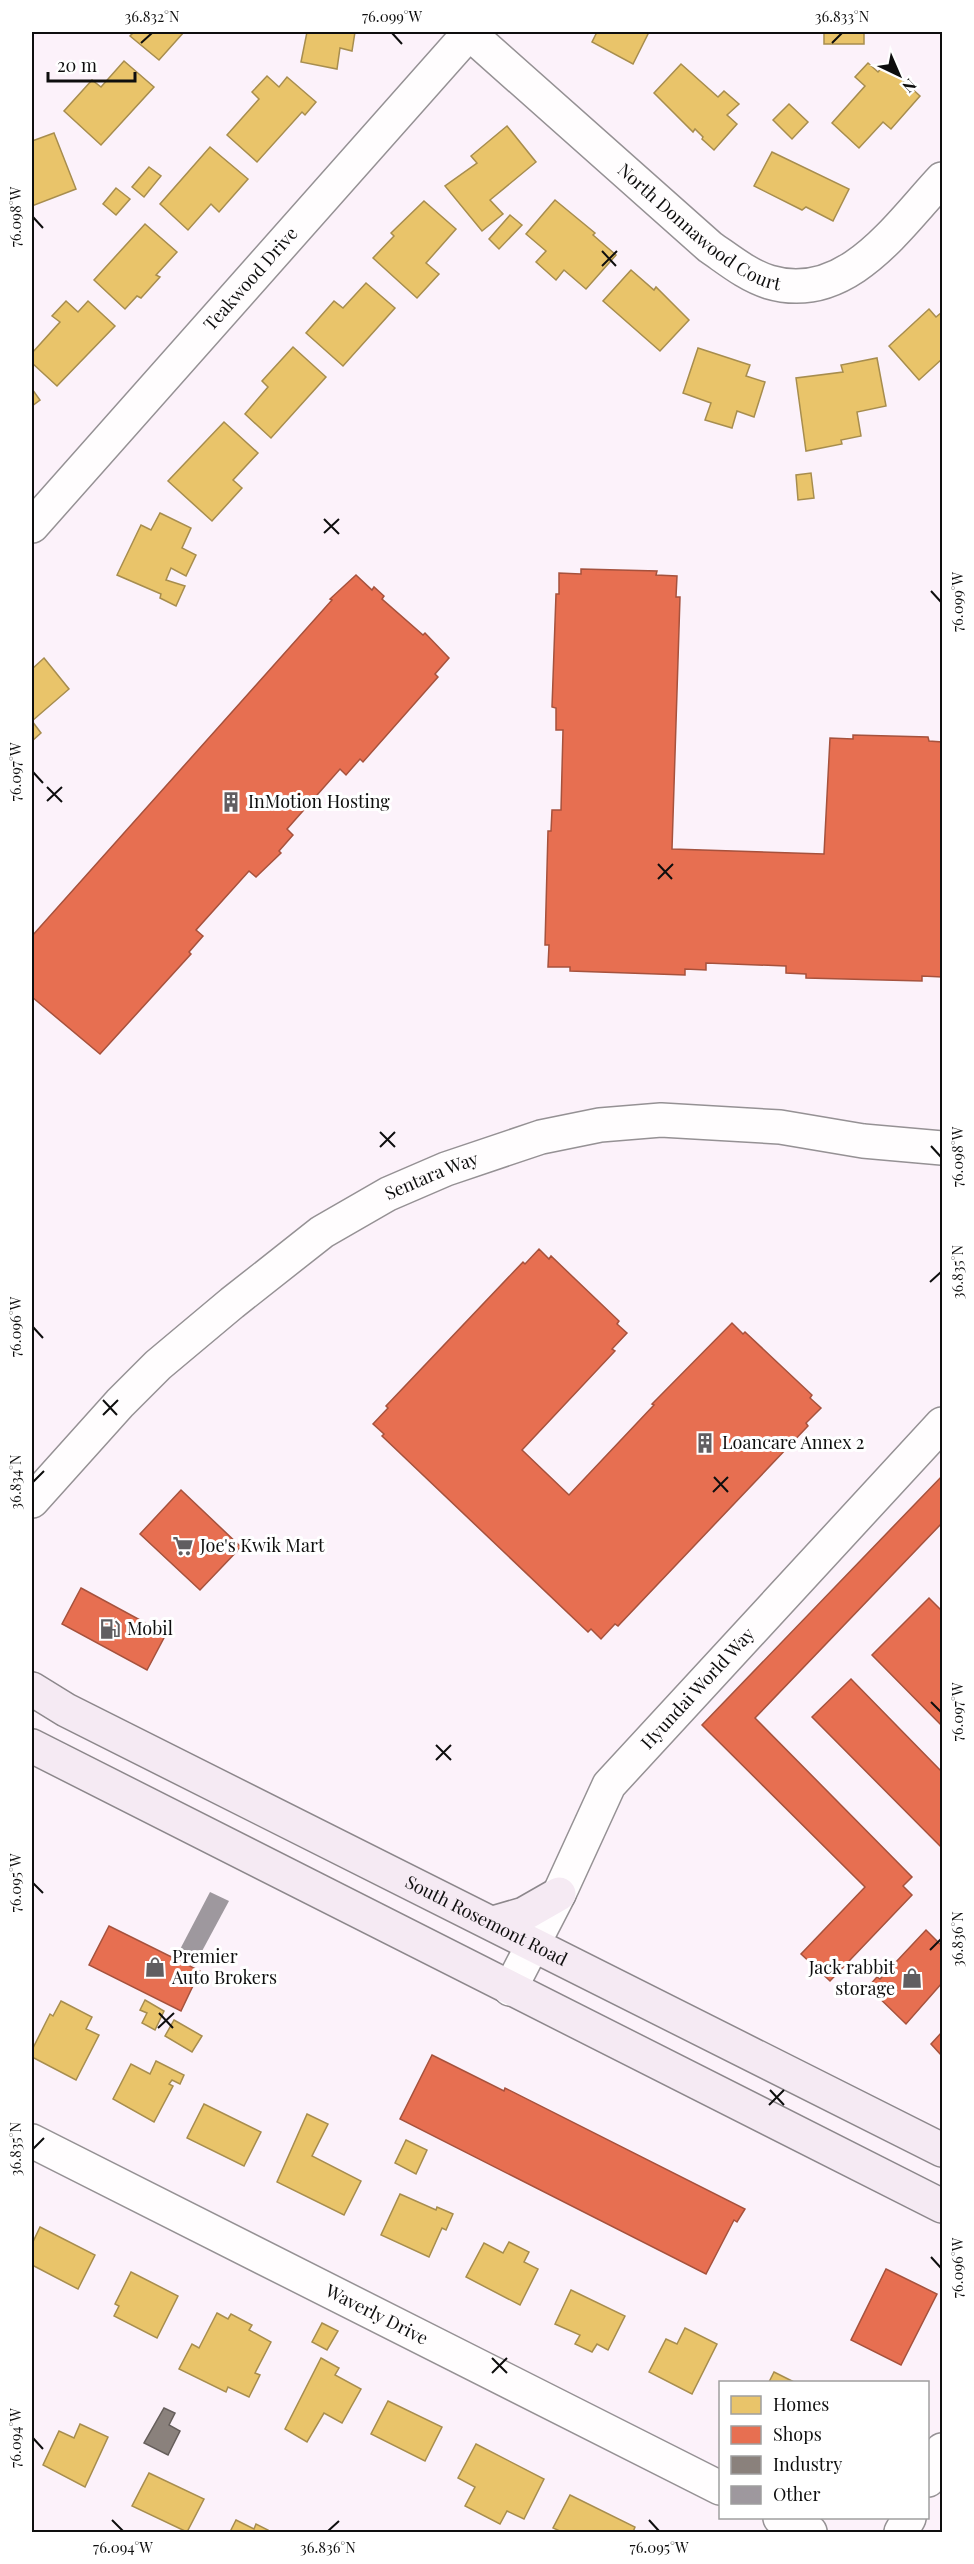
<svg xmlns="http://www.w3.org/2000/svg" width="974" height="2564" viewBox="0 0 974 2564" font-family="'Playfair Display',serif">
<style>
.homes{fill:#e9c46a;stroke:#a78d4e;stroke-width:1.5}
.shops{fill:#e76f51;stroke:#a6523d;stroke-width:1.5}
.industry{fill:#8a817c;stroke:#655e5b;stroke-width:1.5}
.building{fill:#9e989e}
.lines{fill:none;stroke-linecap:round;stroke-linejoin:round}
.minor-casing{stroke:#959194;stroke-width:36}
.secondary-casing{stroke:#8c878b;stroke-width:36}
.minor{stroke:#fffdfe;stroke-width:33}
.secondary{stroke:#f5eaf3;stroke-width:33}
.ticks{fill:none;stroke:#0e0e0e;stroke-width:2}
.labels{text-anchor:middle;stroke-width:6;stroke-linejoin:round;paint-order:stroke}
.street-label{font-size:18px;fill:#0e0e0e;stroke:#fff}
.poi-label{font-size:18px;fill:#0e0e0e;stroke:#fff;text-anchor:start}
.neatline{fill:none;stroke:#0e0e0e;stroke-width:2}
.ticks-label{font-size:15px;text-anchor:middle;fill:#0e0e0e}
</style>
<rect width="100%" height="100%" fill="#fcf2fa"/>
<g class="homes">
<polygon points="134,32 184,32 159,60 130,36"/>
<polygon points="307,32 355,32 352,51 340,48 337,69 301,62"/>
<polygon points="597,32 649,32 633,64 592,42"/>
<rect x="824" y="32" width="40" height="12"/>
<polygon points="124,61 154,87 101,145 64,111 92,80 101,87"/>
<polygon points="868,63 878,72 885,64 920,96 891,129 883,122 859,148 832,123 865,86 855,77"/>
<polygon points="681,64 718,97 724,91 739,104 727,115 737,124 714,150 702,139 703,137 695,129 693,132 654,93"/>
<polygon points="267,76 279,87 287,77 316,102 305,115 302,112 257,162 227,135 259,99 252,92"/>
<polygon points="789,104 808,122 792,139 773,120"/>
<polygon points="507,126 536,162 490,200 503,214 482,231 445,186 477,163 471,156"/>
<polygon points="54,133 76,189 32,206 32,141"/>
<polygon points="210,147 248,179 219,212 211,204 188,230 160,204"/>
<polygon points="772,152 849,189 833,221 806,207 802,210 754,186"/>
<polygon points="149,167 161,176 144,197 132,187"/>
<polygon points="116,188 130,199 116,215 103,204"/>
<polygon points="555,200 595,233 593,235 616,255 586,289 564,270 556,280 536,262 546,251 526,234"/>
<polygon points="424,201 456,229 426,263 439,274 417,298 373,258 394,236 391,233"/>
<polygon points="510,215 522,225 499,249 489,239"/>
<polygon points="145,224 177,252 156,275 160,277 141,298 137,296 125,309 94,280"/>
<polygon points="631,270 654,290 656,287 689,320 660,351 603,301"/>
<polygon points="366,283 395,308 343,366 306,333 334,301 343,308"/>
<polygon points="66,301 78,312 88,301 115,326 57,386 32,363 32,353 60,322 52,316"/>
<polygon points="929,309 936,317 942,312 942,359 919,380 889,346"/>
<polygon points="293,347 326,377 271,438 245,414 268,387 262,381"/>
<polygon points="698,348 750,365 746,376 765,382 754,417 737,411 732,428 705,420 711,403 683,393"/>
<polygon points="877,358 886,406 857,412 861,436 841,440 842,444 806,451 796,378 843,372 841,365"/>
<polygon points="32,389 40,400 32,406"/>
<polygon points="224,422 258,453 233,480 242,488 212,521 168,481"/>
<polygon points="811,473 814,498 798,500 796,475"/>
<polygon points="160,513 191,528 182,548 196,555 186,576 171,568 166,580 185,586 176,606 160,598 161,594 117,575 141,525 151,530"/>
<polygon points="44,658 69,689 32,721 41,733 32,741 32,669"/>
<polygon points="145,2000 164,2011 155,2030 142,2023 147,2013 140,2010"/>
<polygon points="61,2001 92,2017 86,2029 99,2035 76,2080 32,2057 32,2050 50,2014 53,2016"/>
<polygon points="174,2020 202,2036 192,2052 165,2036"/>
<polygon points="156,2061 184,2075 180,2084 172,2080 169,2084 173,2086 154,2122 113,2099 131,2064 150,2074"/>
<polygon points="204,2104 261,2132 244,2166 187,2138"/>
<polygon points="307,2114 328,2124 312,2156 361,2181 344,2215 277,2182"/>
<polygon points="406,2140 427,2150 416,2174 395,2163"/>
<polygon points="400,2194 436,2210 437,2207 453,2214 446,2230 442,2228 429,2257 381,2235"/>
<polygon points="40,2227 95,2255 78,2289 32,2265 32,2244"/>
<polygon points="509,2242 529,2252 524,2262 538,2269 520,2305 466,2277 484,2243 503,2253"/>
<polygon points="131,2272 178,2296 157,2338 114,2316 119,2306 115,2304"/>
<polygon points="571,2290 625,2316 608,2350 597,2344 592,2352 575,2344 580,2335 555,2324"/>
<polygon points="217,2313 228,2319 231,2314 252,2325 249,2330 271,2342 255,2373 260,2375 249,2397 228,2387 226,2392 179,2369 192,2344 199,2348"/>
<polygon points="322,2323 338,2331 327,2350 312,2342"/>
<polygon points="685,2328 717,2344 692,2394 649,2372 666,2339 677,2344"/>
<polygon points="321,2358 339,2368 335,2375 361,2389 342,2423 324,2413 307,2442 285,2429"/>
<polygon points="774,2372 794,2382 769,2382"/>
<polygon points="388,2401 442,2427 425,2461 371,2434"/>
<polygon points="80,2424 108,2437 85,2487 43,2465 59,2431 74,2438"/>
<polygon points="476,2444 544,2479 524,2519 507,2511 500,2524 465,2506 475,2487 458,2478"/>
<polygon points="149,2473 204,2499 187,2532 132,2506"/>
<polygon points="570,2495 635,2527 633,2532 562,2532 553,2528"/>
<polygon points="236,2520 254,2529 256,2524 268,2530 267,2532 230,2532"/>
</g>
<g class="shops">
<polygon points="581,569 657,571 656,575 677,576 676,597 680,597 672,849 824,854 830,738 853,739 853,735 928,737 929,741 942,742 942,977 922,976 922,981 806,978 806,974 786,973 786,966 706,963 706,970 685,969 685,975 570,971 570,967 548,967 549,945 545,945 548,831 551,831 552,810 561,810 563,730 556,730 556,708 552,707 556,594 559,594 559,573 581,574"/>
<polygon points="356,575 372,590 374,587 384,596 382,599 423,635 425,633 449,658 435,674 438,677 363,762 360,759 346,775 340,769 287,829 293,835 279,851 281,853 256,877 249,871 196,930 203,936 189,952 191,954 100,1054 32,997 32,936 332,600 330,599"/>
<polygon points="539,1249 549,1259 551,1256 619,1321 617,1324 627,1333 612,1349 615,1351 522,1450 569,1495 654,1405 652,1404 732,1323 743,1334 745,1332 812,1395 810,1398 821,1408 806,1423 808,1426 618,1626 615,1624 601,1639 591,1629 588,1632 382,1436 384,1434 373,1424 388,1408 386,1406 523,1262 525,1264"/>
<polygon points="942,1476 942,1523 755,1718 912,1877 903,1886 912,1895 830,1981 801,1954 865,1887 702,1725"/>
<polygon points="181,1490 241,1547 200,1590 140,1534"/>
<polygon points="81,1588 166,1634 147,1670 62,1624"/>
<polygon points="929,1598 942,1611 942,1726 872,1655"/>
<polygon points="851,1679 942,1772 942,1848 812,1717"/>
<polygon points="109,1926 200,1971 181,2011 89,1965"/>
<polygon points="926,1930 942,1946 942,1983 906,2024 868,1987 877,1977 880,1979"/>
<polygon points="942,2032 942,2056 931,2044"/>
<polygon points="432,2055 504,2091 505,2088 745,2209 737,2222 734,2220 706,2274 400,2119"/>
<polygon points="886,2269 937,2294 901,2365 851,2340"/>
</g>
<polygon class="industry" points="164,2408 175,2413 169,2425 180,2431 168,2455 144,2443"/>
<polygon class="building" points="210,1892 229,1901 194,1966 176,1957"/>
<g class="lines">
<g class="minor-casing">
<g id="minor">
<path id="s1" d="M 468,32 L 710,247 C 729,260 747,275 769,282 C 846,305 897,227 942,179"/>
<path id="s2" d="M 32,526 L 470,32"/>
<path id="s3" d="M 32,1501 L 120,1403 L 158,1365 L 232,1303 L 322,1232 L 388,1194 L 446,1169 L 541,1137 L 600,1125 L 661,1120 L 780,1127 L 863,1141 L 942,1148"/>
<path id="s4" d="M 510,1989 L 559,1894 L 609,1785 L 942,1424"/>
<path id="s5" d="M 32,2141 L 720,2488"/>
<polyline points="928,2480 942,2450"/>
<polyline points="780,2518 810,2532"/>
<polyline points="901,2532 909,2518"/>
</g>
</g>
<g class="secondary-casing">
<g id="secondary">
<path id="s6" d="M 32,1689 L 66,1710 L 942,2150"/>
<polyline points="32,1746 942,2206"/>
<polyline points="493,1923 524,1914 559,1894"/>
</g>
</g>
<use href="#minor" class="minor"/>
<use href="#secondary" class="secondary"/>
</g>
<path class="ticks" d="M 392,33 L 402,44M 141,43 L 152,33M 832,43 L 842,33M 33,217 L 43,228M 602,251 L 616,266M 602,266 L 617,251M 324,519 L 339,534M 324,533 L 339,519M 931,591 L 941,602M 33,772 L 43,783M 47,787 L 62,802M 47,801 L 62,787M 658,864 L 672,879M 658,879 L 673,864M 380,1132 L 395,1147M 931,1146 L 941,1157M 380,1147 L 395,1132M 930,1282 L 941,1272M 33,1327 L 43,1338M 103,1400 L 117,1415M 103,1415 L 118,1400M 714,1477 L 728,1492M 33,1482 L 44,1471M 713,1492 L 728,1477M 931,1702 L 941,1712M 436,1745 L 451,1760M 436,1760 L 451,1745M 33,1883 L 43,1893M 930,1950 L 941,1939M 159,2013 L 173,2028M 158,2028 L 174,2013M 770,2090 L 784,2105M 769,2105 L 784,2090M 33,2149 L 44,2138M 931,2257 L 941,2268M 492,2358 L 507,2373M 492,2373 L 507,2358M 33,2438 L 43,2449M 112,2520 L 123,2531M 649,2520 L 659,2531M 328,2531 L 339,2521"/>
<defs>
<g id="building-bare" transform="scale(1.62)"><path d="M-4-6H4V6H1V3H-1V6H-4ZM-2.5-4.3h1.7v1.8h-1.7ZM.8-4.3h1.7v1.8H.8ZM-2.5-1h1.7V.8h-1.7ZM.8-1h1.7V.8H.8Z" fill="#615e61" stroke="#fff" stroke-width="2.5" paint-order="stroke"/></g>
<g id="supermarket-bare" transform="scale(1.62)"><path d="M-6-5.5h2.5l.6 2H6L4.5 2H-2.5L-4.4-4H-6ZM-1.5 3.2a1.3 1.3 0 1 0 .1 0ZM3 3.2a1.3 1.3 0 1 0 .1 0Z" fill="#615e61" stroke="#fff" stroke-width="2.5" paint-order="stroke"/></g>
<g id="fuel-bare" transform="scale(1.62)"><path d="M-5.5-6h7V0h2V4h1.3V-2.5L3-4.5l.8-.8L6-3V5H2.5V1h-1V6h-7ZM-4.2-4.7v3.2H.2V-4.7Z" fill="#615e61" stroke="#fff" stroke-width="2.5" paint-order="stroke"/></g>
<g id="shop-bare" transform="scale(1.62)"><path d="M-5-2.5h2.3a2.7 3.5 0 0 1 5.4 0H5L5.5 6h-11ZM-1.5-2.5h3a1.5 2.3 0 0 0-3 0Z" fill="#615e61" stroke="#fff" stroke-width="2.5" paint-order="stroke"/></g>
</defs>
<g fill-rule="evenodd">
<use href="#building-bare" x="231" y="802"/>
<use href="#building-bare" x="705" y="1443"/>
<use href="#supermarket-bare" x="183" y="1546"/>
<use href="#fuel-bare" x="110" y="1629"/>
<use href="#shop-bare" x="155" y="1967"/>
<use href="#shop-bare" x="912" y="1978"/>
</g>
<g class="labels">
<g class="street-label">
<text dy="6" stroke="none"><textPath href="#s1" startOffset="304">North Donnawood Court</textPath></text>
<text dy="6" stroke="none"><textPath href="#s2" startOffset="330">Teakwood Drive</textPath></text>
<text dy="6" stroke="none"><textPath href="#s3" startOffset="520">Sentara Way</textPath></text>
<text dy="6" stroke="none"><textPath href="#s4" startOffset="358">Hyundai World Way</textPath></text>
<text dy="6" stroke="none"><textPath href="#s6" startOffset="510">South Rosemont Road</textPath></text>
<text dy="6" stroke="none"><textPath href="#s5" startOffset="386">Waverly Drive</textPath></text>
</g>
<g class="poi-label">
<text x="248" y="808">InMotion Hosting</text>
<text x="722" y="1449">Loancare Annex 2</text>
<text x="200" y="1552">Joe's Kwik Mart</text>
<text x="127" y="1635">Mobil</text>
<text x="172" y="1963">Premier<tspan x="172" dy="21">Auto Brokers</tspan></text>
<text x="895" y="1974" text-anchor="end">Jack rabbit<tspan x="895" dy="21">storage</tspan></text>
</g>
</g>
<rect width="974" height="2564" fill="none" stroke="#ffffff" stroke-width="66"/>
<rect x="719" y="2381" width="210" height="138" fill="#ffffff" stroke="#9f9f9f" stroke-width="1.5"/>
<rect x="731" y="2396" width="30" height="18" fill="#e9c46a" stroke="#9f9f9f" stroke-width="1.5"/>
<text x="773" y="2411" font-size="18" fill="#0e0e0e">Homes</text>
<rect x="731" y="2426" width="30" height="18" fill="#e76f51" stroke="#9f9f9f" stroke-width="1.5"/>
<text x="773" y="2441" font-size="18" fill="#0e0e0e">Shops</text>
<rect x="731" y="2456" width="30" height="18" fill="#8a817c" stroke="#9f9f9f" stroke-width="1.5"/>
<text x="773" y="2471" font-size="18" fill="#0e0e0e">Industry</text>
<rect x="731" y="2486" width="30" height="18" fill="#9e989e" stroke="#9f9f9f" stroke-width="1.5"/>
<text x="773" y="2501" font-size="18" fill="#0e0e0e">Other</text>
<g transform="translate(899 75) rotate(136)" stroke="#ffffff" stroke-width="4.5" paint-order="stroke">
<path d="M0-4.5L10 22L0 15L-10 22Z" fill="#0e0e0e"/>
<text y="-9" font-size="16" font-weight="bold" text-anchor="middle" fill="#0e0e0e">N</text>
</g>
<path d="M48 72v9h87v-9" fill="none" stroke="#0e0e0e" stroke-width="3"/>
<text x="57" y="72" font-size="18" fill="#0e0e0e" stroke="#ffffff" stroke-width="4.5" paint-order="stroke">20 m</text>
<rect x="33" y="33" width="908" height="2498" class="neatline"/>
<g class="ticks-label">
<text x="152" y="22">36.832°N</text>
<text x="392" y="22">76.099°W</text>
<text x="842" y="22">36.833°N</text>
<text transform="translate(16 217) rotate(-90)" y="5">76.098°W</text>
<text transform="translate(958 602) rotate(-90)" y="5">76.099°W</text>
<text transform="translate(16 772) rotate(-90)" y="5">76.097°W</text>
<text transform="translate(958 1157) rotate(-90)" y="5">76.098°W</text>
<text transform="translate(958 1272) rotate(-90)" y="5">36.835°N</text>
<text transform="translate(16 1327) rotate(-90)" y="5">76.096°W</text>
<text transform="translate(16 1482) rotate(-90)" y="5">36.834°N</text>
<text transform="translate(958 1712) rotate(-90)" y="5">76.097°W</text>
<text transform="translate(16 1883) rotate(-90)" y="5">76.095°W</text>
<text transform="translate(958 1939) rotate(-90)" y="5">36.836°N</text>
<text transform="translate(16 2149) rotate(-90)" y="5">36.835°N</text>
<text transform="translate(958 2268) rotate(-90)" y="5">76.096°W</text>
<text transform="translate(16 2438) rotate(-90)" y="5">76.094°W</text>
<text x="123" y="2553">76.094°W</text>
<text x="328" y="2553">36.836°N</text>
<text x="659" y="2553">76.095°W</text>
</g>
</svg>
